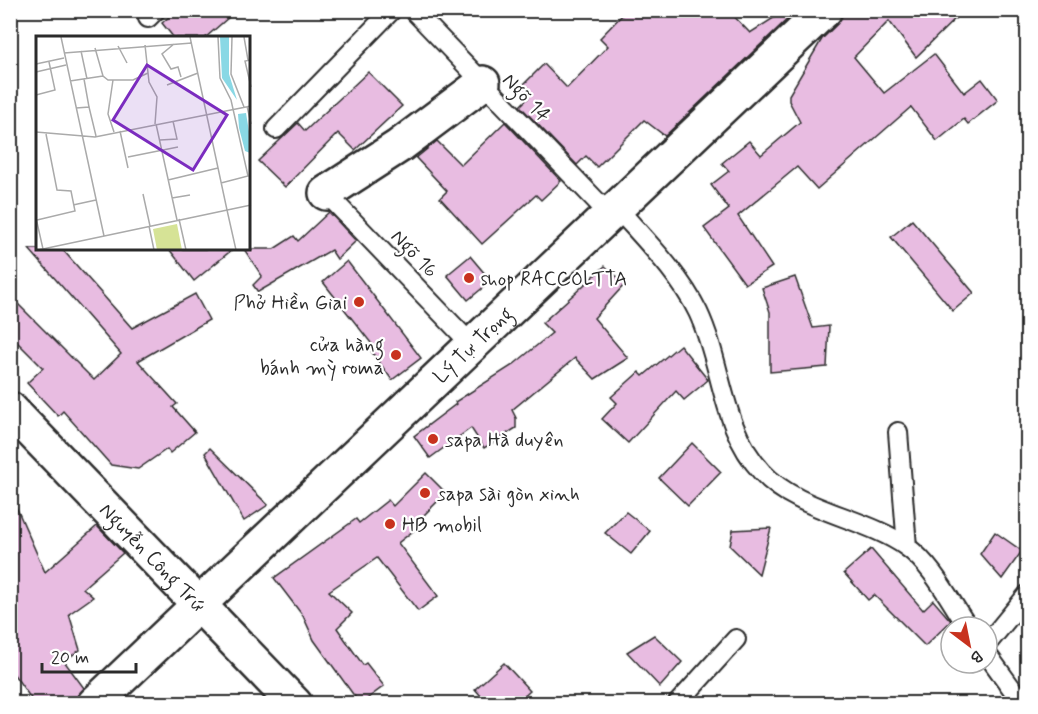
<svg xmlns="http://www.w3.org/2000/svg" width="1038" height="714" viewBox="0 0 1038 714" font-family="Mynerve,sans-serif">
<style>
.building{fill:#e8bce1;stroke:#2b2b2b;stroke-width:1.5}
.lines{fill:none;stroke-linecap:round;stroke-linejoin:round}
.service-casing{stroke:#2b2b2b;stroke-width:22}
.minor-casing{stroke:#2b2b2b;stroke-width:38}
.tertiary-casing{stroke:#2b2b2b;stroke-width:38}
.secondary-casing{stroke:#2b2b2b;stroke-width:38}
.service{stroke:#fff;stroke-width:18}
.minor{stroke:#fff;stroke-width:33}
.tertiary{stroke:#fff;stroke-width:33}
.secondary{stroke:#fff;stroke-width:33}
.poi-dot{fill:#c8321e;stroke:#fff;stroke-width:2}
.labels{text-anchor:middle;stroke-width:4.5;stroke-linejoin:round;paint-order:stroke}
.street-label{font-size:20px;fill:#2b2b2b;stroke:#fff}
.poi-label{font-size:20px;fill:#2b2b2b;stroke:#fff;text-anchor:start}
.inset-road{fill:none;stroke:#aaa;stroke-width:1.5}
.view{fill:#7b2cbf;fill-opacity:0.15;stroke:#7b2cbf;stroke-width:3}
.inset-edge{fill:none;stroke:#2b2b2b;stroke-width:3}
</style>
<rect width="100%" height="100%" fill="#fff"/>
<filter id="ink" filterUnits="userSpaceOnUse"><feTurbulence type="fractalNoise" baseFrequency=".0167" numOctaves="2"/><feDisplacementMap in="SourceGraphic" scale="12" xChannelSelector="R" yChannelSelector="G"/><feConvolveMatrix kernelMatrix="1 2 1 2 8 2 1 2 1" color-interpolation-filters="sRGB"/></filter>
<g filter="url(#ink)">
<g class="building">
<polygon points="177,10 237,10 205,38 174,38 162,23"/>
<polygon points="627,10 728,10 750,33 786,10 797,10 665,136 644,120 597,167 586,156 577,165 520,106 528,98 519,89 544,64 567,88 608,46 600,38"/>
<polygon points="843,10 964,10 916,57 889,21 854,57 884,93 934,54 964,93 982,79 998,100 968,124 964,119 937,141 911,107 817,189 797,167 738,216 772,267 745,284 704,228 729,209 711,185 729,171 722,163 749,141 761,155 800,122 789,101 789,95 822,39 838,23"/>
<polygon points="368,72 402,106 355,150 338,133 285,187 258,161 298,123 305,131"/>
<polygon points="505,122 561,181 541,200 536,195 482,244 440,198 447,191 416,158 437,141 461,165"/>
<polygon points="329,212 356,241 337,259 331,250 258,292 253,285 262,276 244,249 274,249 294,236 298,241"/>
<polygon points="912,220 974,293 953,311 891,237"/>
<polygon points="29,249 62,249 132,328 195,294 209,320 138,361 177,404 173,407 195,432 170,453 167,449 138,469 111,465 63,411 58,416 27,383 43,368 10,335 10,296 94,380 121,354"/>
<polygon points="169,249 233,249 194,281"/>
<polygon points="470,256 491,281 468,300 447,275"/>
<polygon points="347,261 421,358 392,380 371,351 375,348 323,282"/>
<polygon points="605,266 625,284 594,318 628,358 595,379 575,358 512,410 516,418 516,428 484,448 471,428 430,458 414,436 456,404 455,402 513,365 552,333 542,323"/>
<polygon points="795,277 813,328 829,326 827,367 770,372 770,312 762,288"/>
<polygon points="680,345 708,380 684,400 676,391 628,443 602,419 617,403 611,397 639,372 643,376"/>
<polygon points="692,443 721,472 688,506 659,478"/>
<polygon points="210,448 268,505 244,521 205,453"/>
<polygon points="426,473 446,493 411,528 413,531 398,543 438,596 418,611 377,558 329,591 352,613 337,628 363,665 366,663 384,686 360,704 314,640 303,616 274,578 356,519 359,523 388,500 393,506"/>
<polygon points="10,493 45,572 97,526 123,553 83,588 93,597 69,614 80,650 64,661 84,688 76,704 35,704 10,669"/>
<polygon points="626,512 650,531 631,554 605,533"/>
<polygon points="771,528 759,574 730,546 733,530"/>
<polygon points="995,532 1022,551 1002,579 980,554"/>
<polygon points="871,549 923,610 933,600 951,621 925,646 874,595 868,600 844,573"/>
<polygon points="654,635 682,662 660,687 627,652"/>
<polygon points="504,663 530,691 516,704 488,704 475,689"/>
</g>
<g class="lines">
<g class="service-casing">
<g id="service">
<polyline points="413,10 609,214"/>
<polyline points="148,18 156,10"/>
<polyline points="276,129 392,10"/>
<polyline points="326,193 471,344"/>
<path d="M 617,208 C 645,240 679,273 698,312 C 723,365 721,428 762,472 C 797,511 865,517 907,547 C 933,566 950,601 968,627"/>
<polyline points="898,432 907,547"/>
<polyline points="987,644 1028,594"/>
<polyline points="987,654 1023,704"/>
<polyline points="677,704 736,639"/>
</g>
</g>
<g class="minor-casing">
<polyline id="minor" points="326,193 399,146 483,83"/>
</g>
<g class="tertiary-casing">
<g id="tertiary">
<path id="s1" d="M 94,704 L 825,10"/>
</g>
</g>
<g class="secondary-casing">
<g id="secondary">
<path id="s2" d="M 10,409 L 295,704"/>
</g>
</g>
<use href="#service" class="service"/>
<use href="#minor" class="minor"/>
<use href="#tertiary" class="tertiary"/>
<use href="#secondary" class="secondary"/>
</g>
</g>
<g class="poi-dot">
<circle cx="469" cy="278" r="6"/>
<circle cx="359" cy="302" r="6"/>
<circle cx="396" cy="355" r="6"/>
<circle cx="433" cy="439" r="6"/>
<circle cx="425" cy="493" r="6"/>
<circle cx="390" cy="524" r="6"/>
</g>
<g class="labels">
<g class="street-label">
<text transform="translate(527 97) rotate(46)" y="7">Ngõ 14</text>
<text transform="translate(415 253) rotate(46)" y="7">Ngõ 16</text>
<text dy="7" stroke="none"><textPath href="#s1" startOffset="522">Lý Tự Trọng</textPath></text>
<text dy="7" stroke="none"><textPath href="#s2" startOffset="206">Nguyễn Công Trứ</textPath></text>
</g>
<g class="poi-label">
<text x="481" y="285">shop RACCOLTTA</text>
<text x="347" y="309" text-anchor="end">Phở Hiền Giai</text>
<text x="384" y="351" text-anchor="end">cửa hàng<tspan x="384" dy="23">bánh mỳ roma</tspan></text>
<text x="445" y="446">sapa Hà duyên</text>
<text x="437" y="500">sapa sài gòn xinh</text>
<text x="402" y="531">HB mobil</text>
</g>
</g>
<g transform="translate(36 36)">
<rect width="214" height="214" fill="#fff"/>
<path d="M 141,188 L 146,214 L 121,214 L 117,193 Z" fill="#d6e396"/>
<path d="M 184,1 L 193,1 L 193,38 L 201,64 L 186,42 ZM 210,77 L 214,102 L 214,117 L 209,115 L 203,92 L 202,78 Z" fill="#89d8e5"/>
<path class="inset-road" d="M 25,1 L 68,200M 154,1 L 191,174M 182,1 L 184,42 L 195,64 L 212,140 L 185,147M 196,1 L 195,38 L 208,71M 208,1 L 212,24M 138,8 L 126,18 L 135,33 L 142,31 L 145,41M 109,9 L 113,46 L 121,61 L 119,88M 82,10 L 91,27M 59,12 L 67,40 L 72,44 L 97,44 L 112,37M 45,15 L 51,43M 28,17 L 156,7M 215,24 L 209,25 L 215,51M 0,28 L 28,22M 0,36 L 30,29M 77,44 L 72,78 L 78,96M 34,45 L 67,40M 131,49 L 162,37M 0,59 L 19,54 L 13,26M 211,70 L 215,88M 53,71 L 60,100M 40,72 L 53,71 L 48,43M 120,88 L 141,184M 84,95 L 92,132M 0,96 L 59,101 L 215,70M 124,104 L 141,103 L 137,85M 92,121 L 142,111M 132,144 L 182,132M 107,158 L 114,190M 136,162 L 154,159M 37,169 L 60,164M 191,174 L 200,214M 0,182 L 7,213M 143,183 L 150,214M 1,184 L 39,175 L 35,155 L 21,154 L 10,98M 113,190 L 118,214M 2,214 L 215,169"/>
<path class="view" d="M 111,29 L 191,79 L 157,134 L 77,84 Z"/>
<rect width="214" height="214" class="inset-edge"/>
</g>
<rect width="1038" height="714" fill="none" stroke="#fff" stroke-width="36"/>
<rect x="18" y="18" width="1002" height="678" fill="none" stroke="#2b2b2b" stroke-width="2" filter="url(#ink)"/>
<g transform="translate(969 645) rotate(148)"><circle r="28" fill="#ffffff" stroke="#aaaaaa" stroke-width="1.5"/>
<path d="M0-4.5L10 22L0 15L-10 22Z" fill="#c8321e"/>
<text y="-9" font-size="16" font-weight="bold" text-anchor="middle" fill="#2b2b2b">B</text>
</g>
<path d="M42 663v9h94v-9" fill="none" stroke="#2b2b2b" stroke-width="3"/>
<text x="51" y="663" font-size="18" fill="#2b2b2b" stroke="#ffffff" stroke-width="4.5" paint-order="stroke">20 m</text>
</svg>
